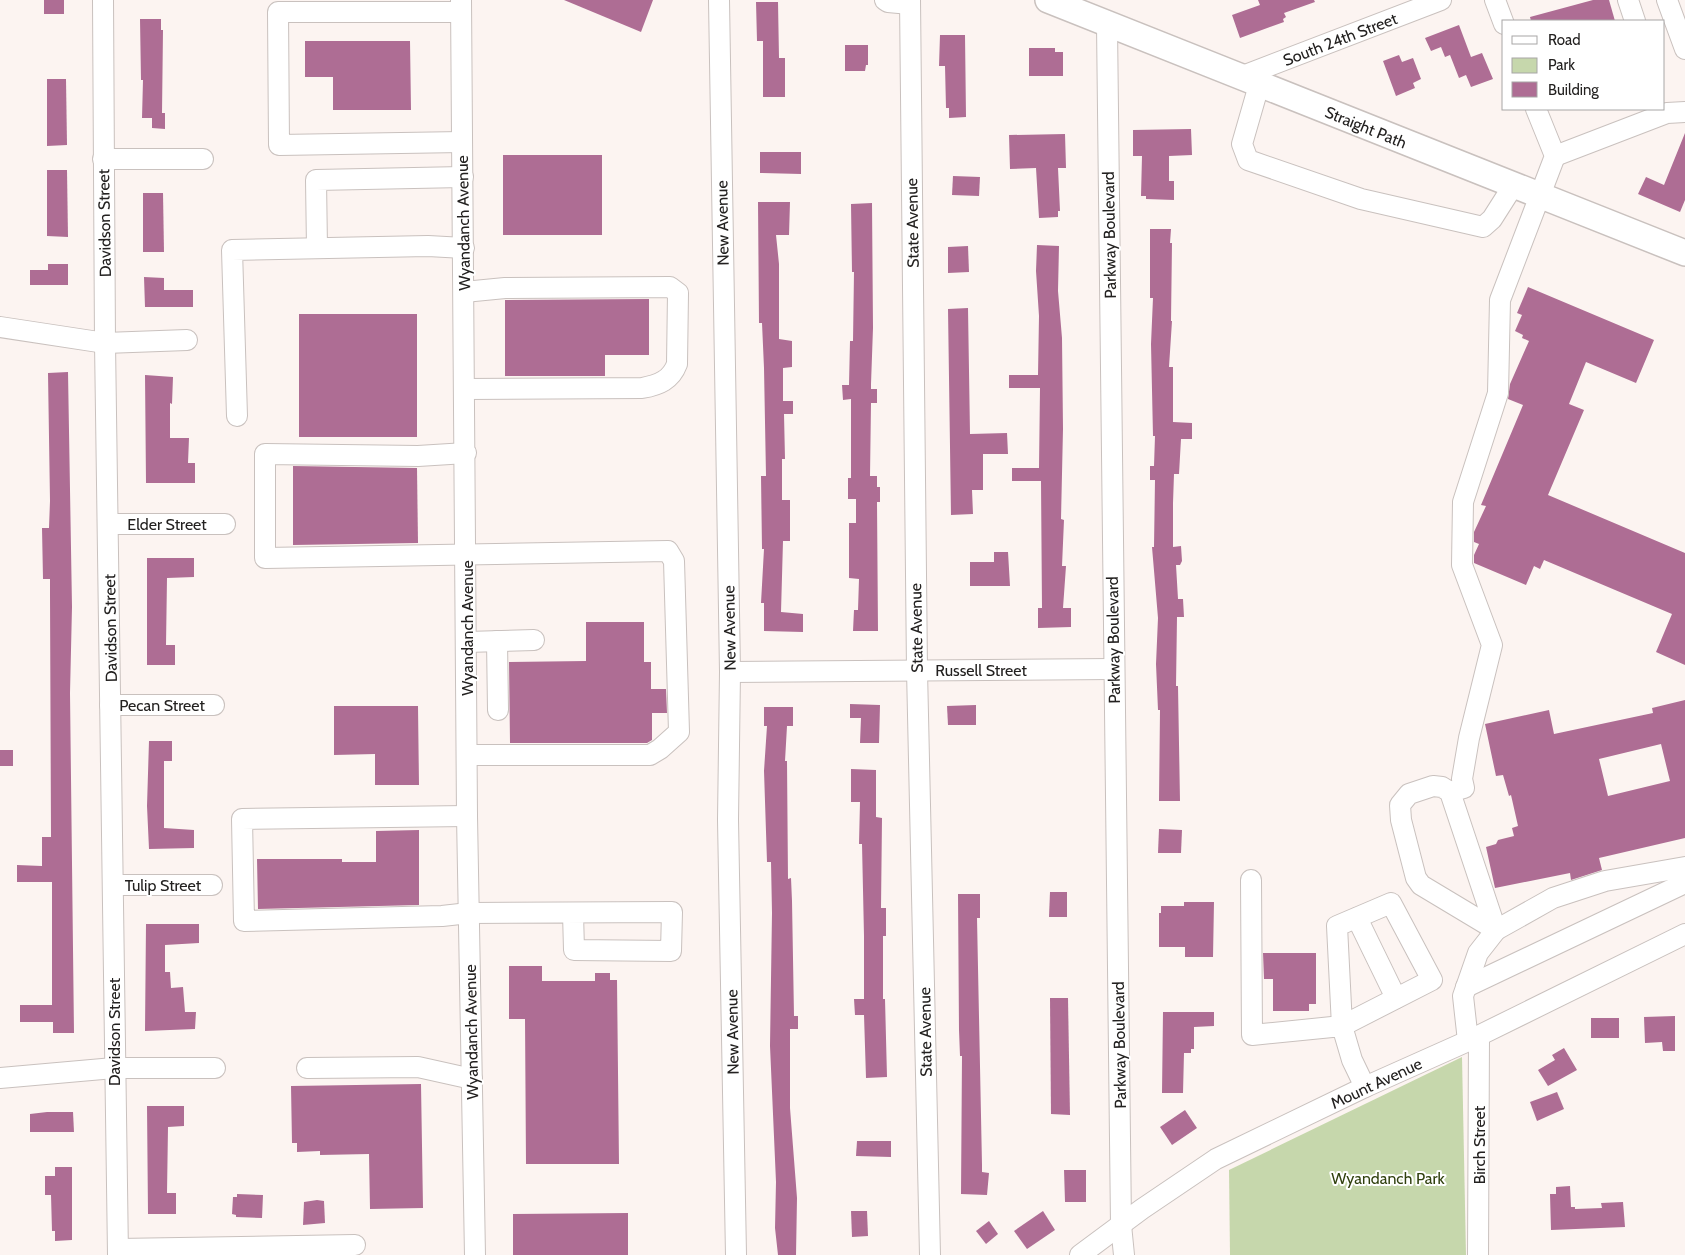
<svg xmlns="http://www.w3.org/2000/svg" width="1685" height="1255" viewBox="0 0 1685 1255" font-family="Cabin,sans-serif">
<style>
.green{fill:#c6d7ac}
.building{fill:#ae6d94;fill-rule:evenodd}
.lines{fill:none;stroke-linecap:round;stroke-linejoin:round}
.minor-casing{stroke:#c9c1be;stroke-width:22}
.major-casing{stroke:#c9c1be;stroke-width:28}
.minor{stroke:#fff;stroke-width:20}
.major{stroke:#fff;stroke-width:25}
.labels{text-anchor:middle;stroke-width:4;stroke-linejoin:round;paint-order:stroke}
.street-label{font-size:16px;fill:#232120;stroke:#fff}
.park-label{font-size:16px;fill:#30400e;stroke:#fff}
</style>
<rect width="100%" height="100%" fill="#fcf4f1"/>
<polygon class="green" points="1462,1057 1466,1255 1230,1255 1229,1170"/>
<g class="building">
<rect x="44" y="0" width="20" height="14"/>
<polygon points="564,0 653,0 641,32"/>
<polygon points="1258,0 1314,0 1315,2 1284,13 1286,17 1283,19 1284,22 1240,38 1232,15 1260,5"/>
<polygon points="1593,0 1609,0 1615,21 1531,21 1530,17"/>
<polygon points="756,2 778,2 779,58 785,58 785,97 763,97 763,41 757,41"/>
<polygon points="140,19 161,19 161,30 163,30 162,113 165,113 165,129 152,128 152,118 142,118 143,80 141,80"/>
<polygon points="1459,25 1471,57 1482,53 1493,79 1471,87 1466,75 1459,78 1450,55 1445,57 1441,47 1431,51 1425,38"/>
<polygon points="940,35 965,35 966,117 949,118 949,108 946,108 945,66 939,66"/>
<polygon points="305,41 410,41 411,110 333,110 333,77 305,77"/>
<polygon points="845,45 868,45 868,65 866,65 865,71 845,71"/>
<polygon points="1029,48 1055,48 1055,52 1063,52 1063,76 1029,76"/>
<polygon points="1399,55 1402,62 1413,58 1421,79 1413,83 1415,88 1396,96 1383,61"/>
<polygon points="47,79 66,79 67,145 47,146"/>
<polygon points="1191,129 1192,155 1169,156 1169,181 1174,181 1174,200 1146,199 1146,196 1141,196 1142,156 1133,156 1133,130"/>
<polygon points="1685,133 1685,200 1680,212 1638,194 1646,177 1664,185"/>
<polygon points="1065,134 1066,168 1058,168 1060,211 1058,211 1058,217 1039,218 1036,168 1010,169 1009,135"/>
<polygon points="760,152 801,152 801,174 760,173"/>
<rect x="503" y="155" width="99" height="80"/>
<polygon points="47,170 67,170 68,237 47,236"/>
<polygon points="953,176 980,177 979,196 952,195"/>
<polygon points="143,193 163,193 164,252 143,252"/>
<polygon points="758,202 790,202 789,235 776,235 779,264 779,339 792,341 792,367 783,368 783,401 793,401 793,414 784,414 785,459 782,459 782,500 790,500 790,541 783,541 781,612 803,614 803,632 764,631 764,603 761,603 764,549 762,549 761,476 766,476 764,368 762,323 759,323"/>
<polygon points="872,203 873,328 871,384 871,389 877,389 877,403 871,403 870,476 877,476 877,487 880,487 880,502 877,502 878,631 853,631 854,610 858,610 859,579 849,578 849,523 856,523 856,499 848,499 848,478 851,478 851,399 843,400 842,385 849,385 850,341 853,341 854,272 852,272 851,204"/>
<polygon points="1150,229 1171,229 1170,243 1172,243 1171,321 1172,321 1169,367 1173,367 1173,422 1192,423 1192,439 1181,439 1179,474 1174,474 1173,503 1173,547 1181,546 1182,561 1180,565 1176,565 1178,599 1183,599 1184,617 1177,617 1176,686 1178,686 1180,801 1159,801 1160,710 1158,710 1156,664 1158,618 1152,547 1154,547 1155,480 1150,480 1150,466 1154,466 1155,436 1153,436 1151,344 1153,298 1150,298"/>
<polygon points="1037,245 1059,246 1058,291 1062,338 1063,429 1061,519 1064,520 1062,566 1066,566 1063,608 1071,608 1071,627 1038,628 1038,608 1042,608 1041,481 1012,481 1012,468 1039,468 1040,388 1009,388 1009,375 1038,375 1039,316 1036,271"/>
<polygon points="968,246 969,272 948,273 948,247"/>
<polygon points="48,264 68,264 68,285 30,285 30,270 48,270"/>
<polygon points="144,277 164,278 164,290 193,290 193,307 145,307"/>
<polygon points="1528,287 1654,340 1636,383 1586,362 1569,404 1584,410 1548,495 1685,553 1685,665 1656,652 1672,614 1544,560 1540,569 1534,566 1526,585 1474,563 1474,555 1479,544 1474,542 1474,532 1486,506 1481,505 1523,405 1508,399 1510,384 1529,341 1522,338 1523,335 1515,331 1522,315 1517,313"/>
<polygon points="649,299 649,355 605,355 605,376 505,376 505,300"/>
<polygon points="968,308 970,434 1007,433 1008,454 983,454 983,490 972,490 973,514 951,515 948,309"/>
<rect x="299" y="314" width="118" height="123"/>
<polygon points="68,372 72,607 70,693 74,1033 53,1033 53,1022 20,1022 20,1005 52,1005 52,882 17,882 17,865 42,866 42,837 51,837 50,594 50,579 43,579 42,528 49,528 50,501 48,373"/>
<polygon points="145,375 173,377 172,404 170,403 170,438 189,438 188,463 195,463 195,483 146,483"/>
<polygon points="293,466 417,468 418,543 293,545"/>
<polygon points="994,552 1008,552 1010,586 970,586 970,562 994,562"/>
<polygon points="147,558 194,558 194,577 167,578 166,645 175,645 175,665 147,665"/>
<polygon points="586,622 644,622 644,662 651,662 651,689 666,689 667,713 652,713 652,740 647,743 510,743 509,662 586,661"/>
<path d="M 1685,700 L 1685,838 L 1599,858 L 1602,870 L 1571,880 L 1570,873 L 1495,888 L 1486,847 L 1496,844 L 1498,840 L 1514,836 L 1512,828 L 1518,826 L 1511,795 L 1509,796 L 1503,775 L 1496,776 L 1485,724 L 1549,710 L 1554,734 L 1653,713 L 1652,708 ZM 1661,744 L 1670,781 L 1608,796 L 1599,759 Z"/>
<polygon points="850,704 880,705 879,743 860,743 861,718 850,718"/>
<polygon points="976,705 976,725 948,725 947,706"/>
<polygon points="334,706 418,706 419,785 375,785 375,754 334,755"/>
<polygon points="764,707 793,707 793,726 787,726 785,761 787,761 788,879 791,878 792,901 794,1016 798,1016 798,1029 790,1029 790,1108 797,1198 796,1255 778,1255 775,1228 776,1182 770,1046 772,913 771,862 767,862 764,771 767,726 764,726"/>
<polygon points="149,741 172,741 172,761 164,761 164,828 194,830 194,848 149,849 147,806"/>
<rect x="0" y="750" width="13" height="16"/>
<polygon points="851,769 876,770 876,817 882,818 881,908 886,908 886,936 883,936 883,999 885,999 887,1077 866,1078 864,1015 855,1015 854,999 864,999 864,936 862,844 859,844 860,802 851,802"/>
<polygon points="1159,829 1182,830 1181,853 1158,853"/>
<polygon points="419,830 419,905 258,909 257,859 342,859 342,862 376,862 376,831"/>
<polygon points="1050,892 1067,892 1067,917 1049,917"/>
<polygon points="958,894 980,894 980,918 977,918 982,1165 982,1172 989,1173 987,1195 961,1194 962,1056 960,1056 959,1030"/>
<polygon points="1184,902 1214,902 1213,957 1185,957 1185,947 1159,947 1159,913 1161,913 1161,906 1184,906"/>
<polygon points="146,924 199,924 199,943 165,945 165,972 170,972 171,988 183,987 185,1012 196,1012 195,1029 145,1031"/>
<polygon points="1263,953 1316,953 1316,1004 1309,1004 1309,1011 1273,1011 1273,979 1264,979"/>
<polygon points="509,966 542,966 542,981 595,981 595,973 610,973 610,980 617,980 619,1164 526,1164 525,1019 509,1019"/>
<polygon points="1050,998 1068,998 1070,1115 1051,1114"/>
<polygon points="1163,1012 1214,1012 1214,1026 1194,1027 1194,1049 1191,1049 1191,1053 1184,1053 1183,1093 1162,1093"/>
<polygon points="1675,1016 1675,1051 1663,1051 1662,1042 1645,1043 1644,1017"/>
<rect x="1591" y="1018" width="28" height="20"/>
<polygon points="1564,1048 1577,1070 1548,1086 1538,1070 1555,1060 1552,1055"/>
<polygon points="421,1084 423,1208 370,1209 369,1154 320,1155 320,1151 297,1152 297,1143 292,1143 291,1086"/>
<polygon points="1557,1092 1564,1109 1537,1121 1530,1102"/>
<polygon points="147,1106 184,1106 184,1126 168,1127 167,1193 176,1193 176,1214 148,1214"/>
<polygon points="1185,1110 1197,1128 1172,1145 1160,1127"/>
<polygon points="47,1112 73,1112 74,1132 30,1132 30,1114"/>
<polygon points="857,1141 891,1141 891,1157 856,1156"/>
<polygon points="55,1167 72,1167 72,1240 55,1241 55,1231 52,1231 51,1195 45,1195 45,1176 55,1176"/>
<polygon points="1064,1170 1086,1170 1086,1202 1065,1202"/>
<polygon points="1570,1186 1571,1207 1575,1207 1575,1209 1602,1208 1601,1203 1623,1202 1625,1227 1551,1230 1550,1194 1556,1194 1556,1187"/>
<polygon points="237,1194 263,1195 262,1218 236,1217 236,1215 232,1214 233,1197 237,1197"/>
<polygon points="317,1200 324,1201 325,1223 303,1225 304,1202"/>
<polygon points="851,1211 867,1211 868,1236 852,1237"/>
<polygon points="1043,1211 1055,1230 1027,1249 1014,1231"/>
<polygon points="628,1213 628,1255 513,1255 513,1214"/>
<polygon points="989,1221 998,1234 986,1244 976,1231"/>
</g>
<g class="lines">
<g class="minor-casing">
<g id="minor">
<polyline points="103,0 105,343 118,1255"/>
<polyline points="461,0 467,816 475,1255"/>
<polyline points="719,0 730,672 728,820 736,1255"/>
<polyline points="885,0 888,2 910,4"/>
<polyline points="910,0 917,670 930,1255"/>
<polyline points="1495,0 1504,24"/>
<polyline points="1628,0 1635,21"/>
<polyline points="1667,0 1685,49"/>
<polyline points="461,12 278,12 279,145 462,142"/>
<polyline points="1107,25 1121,1225 1124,1255"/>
<polyline points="1240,77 1441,0"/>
<polyline points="1259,85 1242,144 1248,160 1361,199 1483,227 1492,219 1513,186"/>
<polyline points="1555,156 1667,113 1685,112"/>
<polyline points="103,159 203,159"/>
<polyline points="317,248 316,180 463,177"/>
<path d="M 464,292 L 505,288 L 670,287 L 678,293 L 677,364 C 671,380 659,385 642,388 L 465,389"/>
<polyline points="0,327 105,343 187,340"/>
<polyline points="237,416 232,250 428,246 464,248"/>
<polyline points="466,453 418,456 265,454 265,558 668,551 674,561 679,732 660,749 650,755 467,755"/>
<polyline points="108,524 225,524"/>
<polyline points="497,641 498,710"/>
<polyline points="467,642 534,640"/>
<polyline points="730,672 1113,669"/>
<polyline points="110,705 214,705"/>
<polygon points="1433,786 1442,787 1450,792 1496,930 1421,885 1416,878 1401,820 1400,805 1409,794"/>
<polyline points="1450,792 1464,788 1462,779 1469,738 1492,645 1462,565 1463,502 1498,393 1500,300 1555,156 1536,109"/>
<polyline points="467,816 242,819 244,921 442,916 469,913 672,912 671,951 574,950 573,913"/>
<polyline points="1251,880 1252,1035 1342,1026 1352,1060 1365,1087"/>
<polyline points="114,885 212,885"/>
<polygon points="1391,903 1432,980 1342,1026 1337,926"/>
<polyline points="1357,918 1396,998"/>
<polyline points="1466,987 1685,883"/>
<polyline points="1468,1041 1463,996 1478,953 1496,930 1553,898 1605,881 1685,867"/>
<polyline points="307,1068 418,1067 472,1079"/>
<polyline points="0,1078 114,1068 215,1068"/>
<polyline points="118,1249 355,1245"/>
<polyline points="1080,1255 1142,1209 1216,1159 1365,1087 1468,1041 1685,934"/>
<polyline points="1478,1255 1479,1036"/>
</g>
</g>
<g class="major-casing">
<polyline id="major" points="1048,0 1685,253"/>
</g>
<use href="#minor" class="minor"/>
<use href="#major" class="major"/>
</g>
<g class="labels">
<g class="street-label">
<text transform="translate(1340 39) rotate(-21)" y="6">South 24th Street</text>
<text transform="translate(1366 127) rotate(22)" y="6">Straight Path</text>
<text transform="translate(104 223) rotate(-91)" y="6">Davidson Street</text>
<text transform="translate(463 223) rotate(-91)" y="6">Wyandanch Avenue</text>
<text transform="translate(722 223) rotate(-91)" y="6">New Avenue</text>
<text transform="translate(912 223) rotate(-91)" y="6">State Avenue</text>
<text transform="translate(1109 235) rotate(-91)" y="6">Parkway Boulevard</text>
<text x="167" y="530">Elder Street</text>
<text transform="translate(110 628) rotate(-91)" y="6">Davidson Street</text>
<text transform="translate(467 628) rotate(-90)" y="6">Wyandanch Avenue</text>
<text transform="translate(729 628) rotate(-91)" y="6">New Avenue</text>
<text transform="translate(916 628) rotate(-91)" y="6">State Avenue</text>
<text transform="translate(1113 640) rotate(-91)" y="6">Parkway Boulevard</text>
<text x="981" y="676">Russell Street</text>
<text x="162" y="711">Pecan Street</text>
<text x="163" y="891">Tulip Street</text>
<text transform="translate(114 1032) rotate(-90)" y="6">Davidson Street</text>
<text transform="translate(471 1032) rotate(-91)" y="6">Wyandanch Avenue</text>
<text transform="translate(732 1032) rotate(-91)" y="6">New Avenue</text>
<text transform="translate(925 1032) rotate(-91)" y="6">State Avenue</text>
<text transform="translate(1119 1045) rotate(-91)" y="6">Parkway Boulevard</text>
<text transform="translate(1376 1083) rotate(-25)" y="6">Mount Avenue</text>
<text transform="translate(1479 1145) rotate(-90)" y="6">Birch Street</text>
</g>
<g class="park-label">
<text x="1388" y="1184">Wyandanch Park</text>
</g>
</g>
<rect x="1502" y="20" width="162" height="90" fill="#ffffff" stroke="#a7a6a6"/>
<rect x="1512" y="36" width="25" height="8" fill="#ffffff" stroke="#a7a6a6"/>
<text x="1548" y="45" font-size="15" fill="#232120">Road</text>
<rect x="1512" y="58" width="25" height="15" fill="#c6d7ac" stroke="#a7a6a6"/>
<text x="1548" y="70" font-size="15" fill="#232120">Park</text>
<rect x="1512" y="82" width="25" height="15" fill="#ae6d94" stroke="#a7a6a6"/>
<text x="1548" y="95" font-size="15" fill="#232120">Building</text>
</svg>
